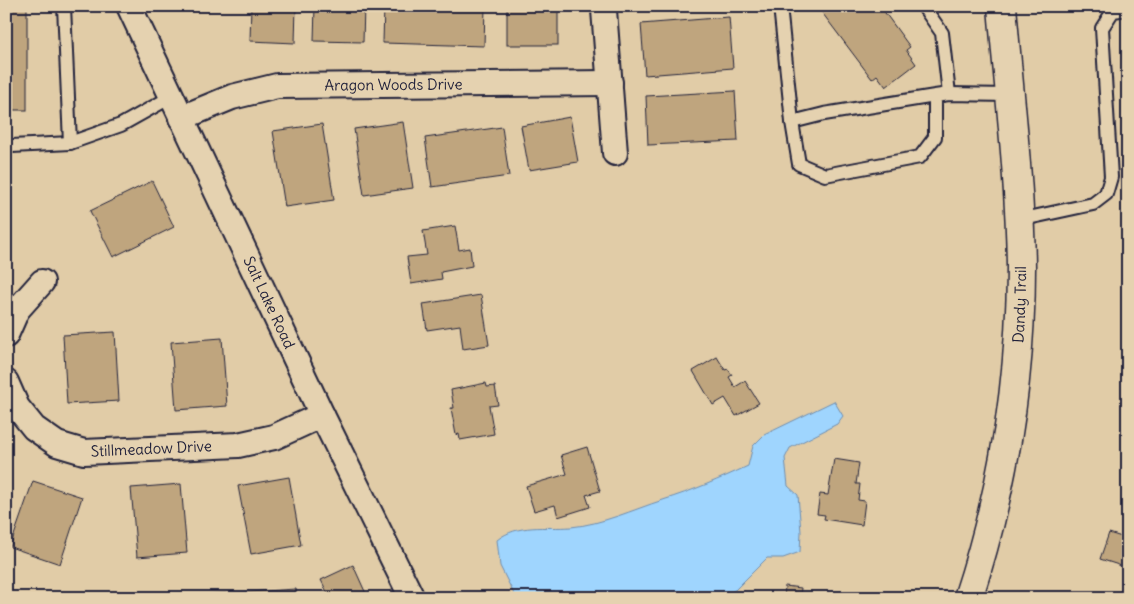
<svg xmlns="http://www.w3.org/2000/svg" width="1134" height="604" viewBox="0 0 1134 604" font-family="Delius,sans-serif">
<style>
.water{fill:#9fd5fe;stroke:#6d8db0}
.building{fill:#bfa57e;stroke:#22223b}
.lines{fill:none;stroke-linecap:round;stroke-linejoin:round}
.lane-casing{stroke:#22223b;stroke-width:16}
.street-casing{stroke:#22223b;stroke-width:28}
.secondary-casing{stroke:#22223b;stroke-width:31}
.lane{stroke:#e5d2b0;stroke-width:12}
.street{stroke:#e5d2b0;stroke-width:24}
.secondary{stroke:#e5d2b0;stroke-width:28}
.labels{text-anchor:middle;stroke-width:4;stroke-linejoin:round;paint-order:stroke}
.street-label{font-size:15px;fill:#22223b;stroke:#e5d2b0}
</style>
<rect width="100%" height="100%" fill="#e1cca7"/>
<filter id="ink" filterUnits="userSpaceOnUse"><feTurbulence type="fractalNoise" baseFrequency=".02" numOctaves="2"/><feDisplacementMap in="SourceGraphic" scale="10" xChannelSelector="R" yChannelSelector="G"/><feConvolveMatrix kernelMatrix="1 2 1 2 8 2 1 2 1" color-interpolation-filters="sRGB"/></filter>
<g filter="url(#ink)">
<path class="water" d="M 834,401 L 843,416 L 837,424 L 790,448 L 785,458 L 788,486 L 798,495 L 801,532 L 800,552 L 783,558 L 767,558 L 735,590 L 721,598 L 516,598 L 500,566 L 497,540 C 518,523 545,529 571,527 C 603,524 632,510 663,500 C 692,491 720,479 748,466 L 753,446 L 764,435 Z"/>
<g class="building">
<rect x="6" y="6" width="21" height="104"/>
<polygon points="251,6 296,6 295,43 250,41"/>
<polygon points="315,6 364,6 363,42 314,41"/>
<polygon points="384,6 485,6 484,46 383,43"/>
<rect x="507" y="6" width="51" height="39"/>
<polygon points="817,6 880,6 910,47 906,50 916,64 886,87 877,75 872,79"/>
<polygon points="729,17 733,68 645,75 641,24"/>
<polygon points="735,91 738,141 648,145 646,96"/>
<polygon points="570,117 578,162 529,170 521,126"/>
<polygon points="403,122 413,188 364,195 354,129"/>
<polygon points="322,124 334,200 285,207 273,131"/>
<polygon points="502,127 509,176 432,187 425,138"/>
<polygon points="152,181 174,227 113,257 90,211"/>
<polygon points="455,226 459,250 470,248 472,266 441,272 442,279 411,284 407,257 427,255 423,231"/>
<polygon points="481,295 489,345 463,349 460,325 427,330 423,304"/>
<polygon points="115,332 119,401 67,404 63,335"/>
<polygon points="222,338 227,406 176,410 171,342"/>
<polygon points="717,357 725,370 728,369 732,375 729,377 735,387 745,381 759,403 736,416 725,398 713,405 693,371"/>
<polygon points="486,383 487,387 495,386 498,405 489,406 494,434 460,440 459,434 456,435 451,408 454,408 451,390"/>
<polygon points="587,447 600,491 586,495 590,507 558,517 555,505 534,511 526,486 567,474 561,455"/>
<polygon points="834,459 859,463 856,484 860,484 858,500 865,501 862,525 824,519 825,515 817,514 820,494 828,495"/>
<polygon points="289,477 301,545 251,554 238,486"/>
<polygon points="33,481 82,497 60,564 10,547"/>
<polygon points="181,484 187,553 137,557 131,488"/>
<polygon points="1109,533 1128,539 1128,568 1100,559"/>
<polygon points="353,565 367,596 368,595 370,598 330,598 321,580"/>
<polygon points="785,586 801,588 800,598 784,598"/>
<polygon points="296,589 297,598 202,598 202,595"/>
</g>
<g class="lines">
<g class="lane-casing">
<g id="lane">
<polyline points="64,6 70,143"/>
<polyline points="780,6 792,122"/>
<polyline points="923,6 942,33 949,94"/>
<polyline points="935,96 935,137 920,157 825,175 799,164 792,122 824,114 935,96 949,94 1009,95"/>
<polyline points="12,146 70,143 121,125 171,97"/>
<polyline points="1019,220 1093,204 1106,194 1111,177 1102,28 1113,11 1128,9"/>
</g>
</g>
<g class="street-casing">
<g id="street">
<path id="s1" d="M 129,6 L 322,415 L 412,598"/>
<polyline points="604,10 615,153"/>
<path id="s2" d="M 181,118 L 232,97 L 277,86 L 610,83"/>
<polyline points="6,335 17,310 42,282"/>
<path id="s3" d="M 6,382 L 17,407 L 34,428 L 57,444 L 84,452 L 238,445 L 274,437 L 322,415"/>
</g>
</g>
<g class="secondary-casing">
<g id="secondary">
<path id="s4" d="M 968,598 C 1003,492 1021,378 1021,267 C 1020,180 1009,93 1002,6"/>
</g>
</g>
<use href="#lane" class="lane"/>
<use href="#street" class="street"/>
<use href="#secondary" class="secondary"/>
</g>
</g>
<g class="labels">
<g class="street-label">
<text dy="5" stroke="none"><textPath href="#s2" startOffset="218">Aragon Woods Drive</textPath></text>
<text dy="5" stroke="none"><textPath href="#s1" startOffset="328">Salt Lake Road</textPath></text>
<text dy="5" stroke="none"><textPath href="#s4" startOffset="299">Dandy Trail</textPath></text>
<text dy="5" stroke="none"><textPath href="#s3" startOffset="178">Stillmeadow Drive</textPath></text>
</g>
</g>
<rect width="1134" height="604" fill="none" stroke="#e5d2b0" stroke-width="25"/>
<rect x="12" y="12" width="1109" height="579" fill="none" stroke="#22223b" stroke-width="2" filter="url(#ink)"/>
</svg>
